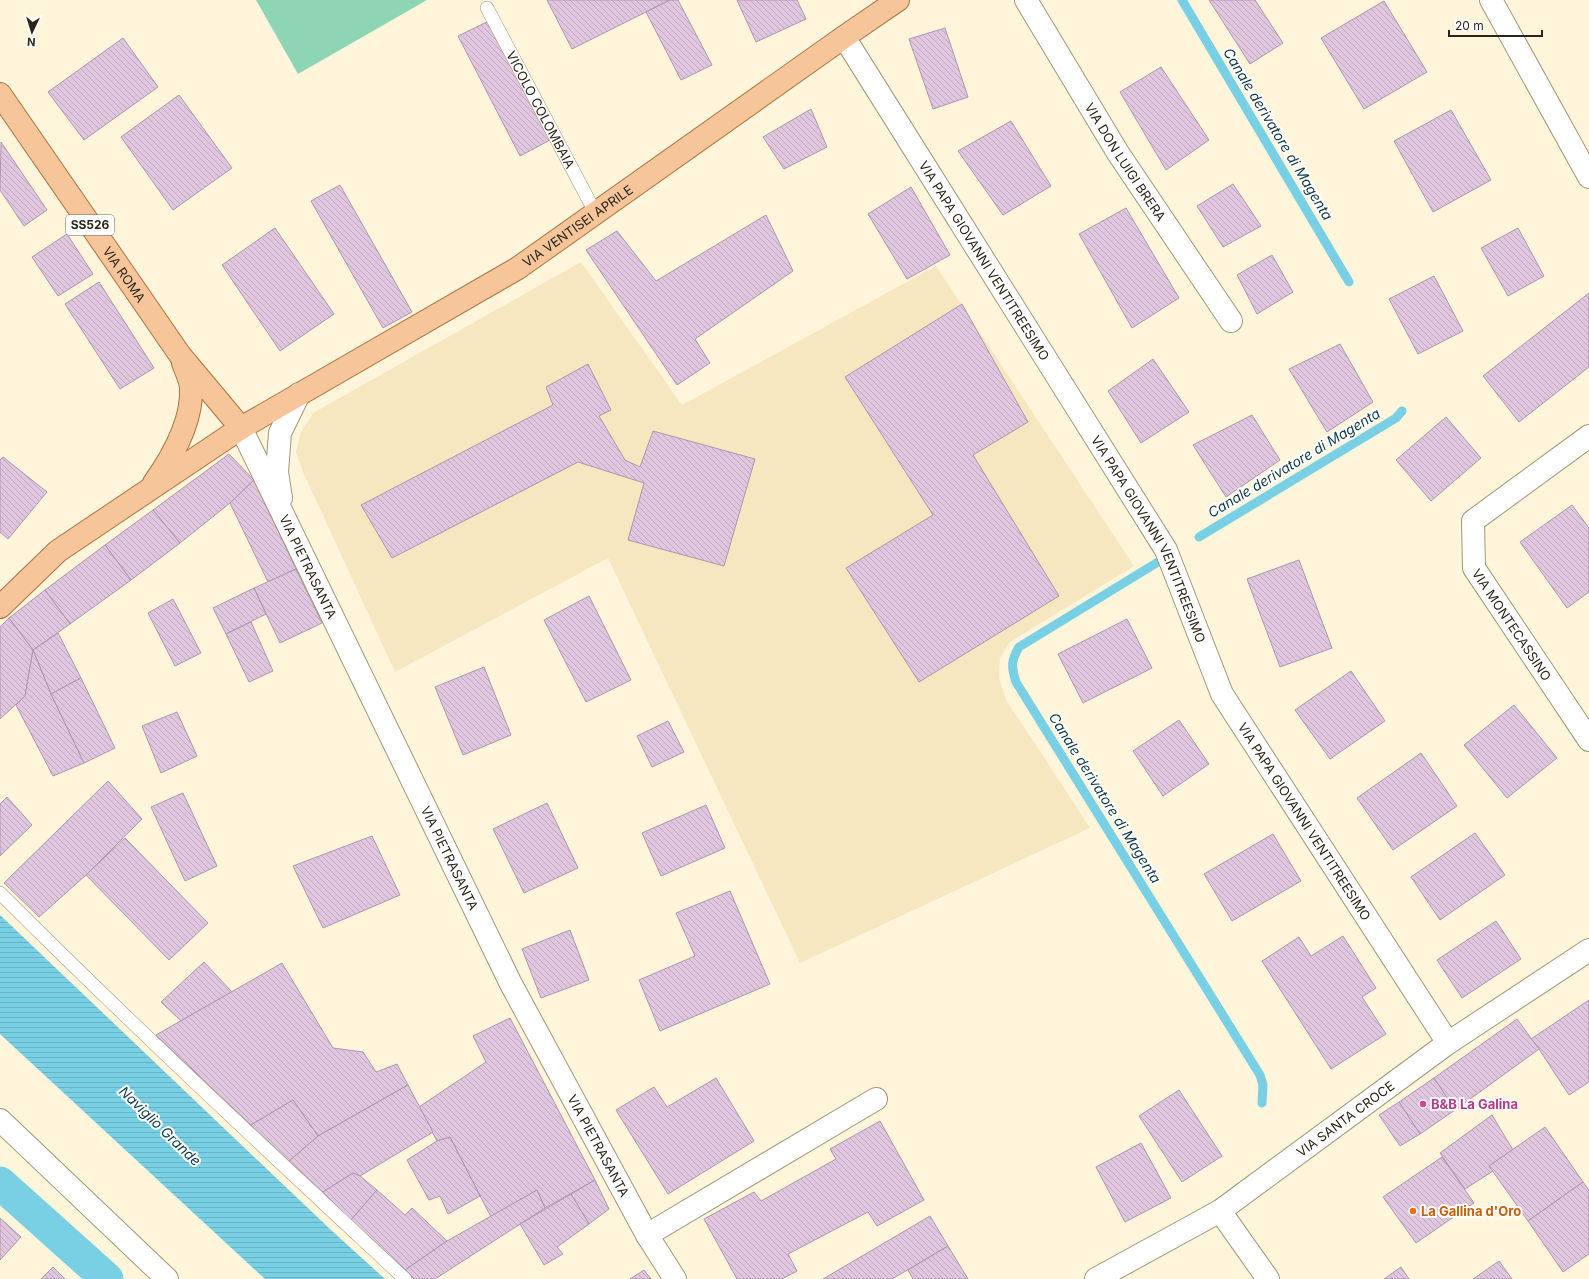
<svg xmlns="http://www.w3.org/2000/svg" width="1589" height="1279" viewBox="0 0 1589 1279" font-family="Inter,sans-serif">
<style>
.built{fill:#f7e7c0}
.pitch{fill:#8ed5b5}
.water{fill:url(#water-rules)}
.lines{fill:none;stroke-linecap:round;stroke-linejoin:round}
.stream{stroke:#79cfe3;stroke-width:9}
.canal{stroke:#79cfe3;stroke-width:33}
.building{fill:url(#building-back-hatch);stroke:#af96ad}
.lane-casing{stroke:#a29679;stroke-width:14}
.street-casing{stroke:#a29679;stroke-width:24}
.secondary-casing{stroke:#a29679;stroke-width:24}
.primary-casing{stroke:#ac7441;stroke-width:24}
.lane{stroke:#fff;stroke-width:13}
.street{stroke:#fff;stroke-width:22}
.secondary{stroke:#fff;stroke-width:22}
.primary{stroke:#f7c59a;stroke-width:22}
.hotel-dot{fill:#d1479c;stroke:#fff;stroke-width:1.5}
.food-dot{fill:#e8710a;stroke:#fff;stroke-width:1.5}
.labels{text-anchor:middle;stroke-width:4;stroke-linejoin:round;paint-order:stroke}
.shield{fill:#fff;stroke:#6a665e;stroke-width:1}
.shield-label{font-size:12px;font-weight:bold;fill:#2a2519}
.street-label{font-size:13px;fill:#2a2519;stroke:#fff}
.hotel-label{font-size:13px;font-weight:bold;fill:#b23c85;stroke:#fff;text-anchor:start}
.food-label{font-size:13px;font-weight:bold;fill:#c56008;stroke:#fff;text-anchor:start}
.water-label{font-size:14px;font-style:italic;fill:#0e3840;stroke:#fff}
</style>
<defs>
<pattern id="water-rules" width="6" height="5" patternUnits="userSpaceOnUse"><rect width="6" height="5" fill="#79cfe3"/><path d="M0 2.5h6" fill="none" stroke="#69b2c2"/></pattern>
<pattern id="building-back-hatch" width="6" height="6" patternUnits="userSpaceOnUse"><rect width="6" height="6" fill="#e0c6de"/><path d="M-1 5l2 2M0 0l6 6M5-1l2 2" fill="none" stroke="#c0aabe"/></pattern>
</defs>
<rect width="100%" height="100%" fill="#fff5db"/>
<polygon class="built" points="581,262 682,405 936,266 1134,566 1010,642 1000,658 999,678 1007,702 1025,728 1090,828 800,963 608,558 395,672 303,472 296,452 300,434 313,413"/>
<polygon class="pitch" points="256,0 427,0 298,74"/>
<polygon class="water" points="0,915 331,1230 385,1279 265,1279 0,1034"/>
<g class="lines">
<g class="stream">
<polyline points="1182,0 1349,282"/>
<polyline points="1199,537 1396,418 1402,411"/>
<path d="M 1158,562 L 1019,647 C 1011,661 1011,666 1016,682 L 1260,1075 L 1263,1085 L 1262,1103"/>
</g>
<polyline class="canal" points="0,1183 107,1279"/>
</g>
<g class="building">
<polygon points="547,0 670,0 572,49"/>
<polygon points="670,0 678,0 712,65 681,80 646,12"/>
<polygon points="737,0 797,0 806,19 756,42"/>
<polygon points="1209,0 1255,0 1283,43 1250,64"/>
<polygon points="1384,1 1427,72 1364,109 1321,38"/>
<polygon points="489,21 550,140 520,156 458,36"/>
<polygon points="945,28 968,97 933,109 909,39"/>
<polygon points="123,38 158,87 84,140 48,92"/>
<polygon points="1161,67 1209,140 1166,170 1120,92"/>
<polygon points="179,95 232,168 173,210 121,137"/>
<polygon points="811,109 827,147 784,169 763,137"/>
<polygon points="1451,110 1491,180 1433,212 1394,141"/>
<polygon points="1011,121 1051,186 1003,215 958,151"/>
<polygon points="1,142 47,210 24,226 0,190"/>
<polygon points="1233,184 1261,226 1223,247 1197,206"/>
<polygon points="340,185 412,312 383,328 311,201"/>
<polygon points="911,187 950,255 907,279 868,214"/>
<polygon points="1126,208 1179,298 1132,328 1079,234"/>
<polygon points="766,215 793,271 695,339 710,363 677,385 586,250 617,231 656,281"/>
<polygon points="275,228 334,314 280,351 222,265"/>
<polygon points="1518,228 1544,276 1508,296 1481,248"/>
<polygon points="67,234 93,274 58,296 32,257"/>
<polygon points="1272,255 1293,292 1257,314 1237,275"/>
<polygon points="1434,276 1463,331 1418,354 1389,299"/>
<polygon points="99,282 154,368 120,389 65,304"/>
<polygon points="1589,293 1589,367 1519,422 1483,376"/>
<polygon points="962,304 1028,422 973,455 1059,596 919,682 846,568 933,515 845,377"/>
<polygon points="1340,344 1373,402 1327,432 1289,369"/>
<polygon points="1153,359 1189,412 1141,443 1108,391"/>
<polygon points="588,364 611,410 599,416 625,460 640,467 653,431 755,459 724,566 628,540 644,483 578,462 392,558 361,505 553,405 546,387"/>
<polygon points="1252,415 1280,460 1226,497 1193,445"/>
<polygon points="1446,417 1481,458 1431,501 1396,460"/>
<polygon points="229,454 254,480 230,503 180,543 153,510"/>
<polygon points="3,457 47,492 8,539 0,532 0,460"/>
<polygon points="254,480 296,569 268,582 230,503"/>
<polygon points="1572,505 1589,528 1589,592 1567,608 1520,542"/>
<polygon points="153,510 180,543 131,580 105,545"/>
<polygon points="105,545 131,580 70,624 45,590"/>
<polygon points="1299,560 1332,648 1280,667 1247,579"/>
<polygon points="296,569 322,623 280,643 254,588"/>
<polygon points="254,588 266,614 226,634 213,608"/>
<polygon points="45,590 70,624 33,650 9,618"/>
<polygon points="589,596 631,680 586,702 544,620"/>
<polygon points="173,599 201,653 175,666 148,613"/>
<polygon points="9,618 33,650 25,696 0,719 0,627"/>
<polygon points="1127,619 1152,668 1083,703 1058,654"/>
<polygon points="251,622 273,671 249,682 226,634"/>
<polygon points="58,633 81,678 51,694 33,650"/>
<polygon points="33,650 51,694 84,763 53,776 16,705 25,696"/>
<polygon points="484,667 511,735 463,755 435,687"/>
<polygon points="1351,671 1385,721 1330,759 1295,710"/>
<polygon points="81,678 115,748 84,763 51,694"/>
<polygon points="1514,705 1557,758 1507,798 1464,745"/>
<polygon points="177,712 197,756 161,773 142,726"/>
<polygon points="1179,720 1209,764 1163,796 1133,751"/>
<polygon points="668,721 684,752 652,767 637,736"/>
<polygon points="1421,753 1457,806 1393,850 1357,798"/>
<polygon points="108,781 142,819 86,875 39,917 4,883"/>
<polygon points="183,793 217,866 185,881 151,807"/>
<polygon points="7,797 32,825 0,856 0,804"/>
<polygon points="547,803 578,868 524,893 493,829"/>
<polygon points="706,805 725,848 661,876 642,833"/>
<polygon points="1475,833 1505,875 1440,920 1411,877"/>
<polygon points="1273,834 1301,881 1232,921 1204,874"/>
<polygon points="372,836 400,895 323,928 293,866"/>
<polygon points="125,838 208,923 169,960 86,875"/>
<polygon points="730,891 770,984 660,1031 639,980 695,956 676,913"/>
<polygon points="1496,921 1521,959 1462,998 1437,960"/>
<polygon points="570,930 589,980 541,998 522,949"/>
<polygon points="1343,936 1376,988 1362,997 1386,1034 1331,1069 1262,961 1299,937 1311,956"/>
<polygon points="204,962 232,992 181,1021 161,1002"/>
<polygon points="282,963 333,1048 363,1052 376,1072 397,1064 408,1085 318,1136 293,1100 251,1125 156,1035"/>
<polygon points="1589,1000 1589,1082 1569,1095 1539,1049 1531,1039"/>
<polygon points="510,1018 595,1180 545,1208 537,1190 491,1217 450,1137 437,1141 419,1107 486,1062 473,1036"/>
<polygon points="1517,1019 1539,1049 1455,1110 1434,1078"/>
<polygon points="716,1078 754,1141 668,1194 616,1110 654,1087 667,1107"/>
<polygon points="1434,1078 1455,1110 1420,1134 1399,1102"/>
<polygon points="408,1085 433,1132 360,1176 353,1173 323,1192 289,1161 318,1136"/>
<polygon points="1179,1090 1222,1156 1182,1182 1139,1116"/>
<polygon points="293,1100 318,1136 289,1161 251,1125"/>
<polygon points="1399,1102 1420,1134 1400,1146 1379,1115"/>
<polygon points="1492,1115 1513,1150 1489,1166 1493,1171 1465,1189 1440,1153"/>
<polygon points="880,1121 924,1200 877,1226 868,1212 788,1254 797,1271 782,1279 737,1279 704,1219 754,1192 761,1201 836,1159 830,1149"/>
<polygon points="1545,1127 1583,1182 1528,1221 1489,1166"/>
<polygon points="450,1137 480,1196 448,1214 440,1196 429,1200 407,1160 437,1141"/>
<polygon points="1141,1143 1171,1198 1125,1222 1096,1167"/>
<polygon points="1442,1157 1474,1203 1416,1243 1383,1197"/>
<polygon points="353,1173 360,1176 377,1190 351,1220 323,1192"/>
<polygon points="595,1180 609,1209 589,1224 571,1194"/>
<polygon points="1583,1182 1589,1190 1589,1254 1563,1272 1528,1221"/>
<polygon points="377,1190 405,1215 412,1208 447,1241 405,1270 351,1220"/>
<polygon points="537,1190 545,1208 435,1279 414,1279 405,1270 447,1241"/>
<polygon points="571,1194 589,1224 557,1247 563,1254 544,1265 520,1224"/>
<polygon points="930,1216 948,1246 892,1279 823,1279"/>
<polygon points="0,1218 21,1237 0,1260"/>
<polygon points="948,1246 968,1279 913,1279 908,1270"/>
<polygon points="1499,1261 1512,1279 1473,1279"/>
<polygon points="53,1267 65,1279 41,1279"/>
<polygon points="1401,1267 1409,1279 1384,1279"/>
<polygon points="644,1270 651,1279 630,1279"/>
</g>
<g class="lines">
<g class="lane-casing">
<g id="lane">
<path id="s1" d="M 487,8 L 595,212"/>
<path d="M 0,893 C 132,1025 269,1152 405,1279"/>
</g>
</g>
<g class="street-casing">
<g id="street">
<path id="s2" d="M 1026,0 L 1118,153 L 1231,321"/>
<polyline points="1491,0 1589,177"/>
<path id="s3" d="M 844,37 L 1166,550 L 1222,694 L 1448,1043"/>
<path id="s4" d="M 241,428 L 511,984 L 647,1235 L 675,1279"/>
<path id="s5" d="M 1589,436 L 1473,521 L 1474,568 L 1589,740"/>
<polyline points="281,498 277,472 280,433 299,394"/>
<polyline points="1220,1211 1268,1279"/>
<polyline points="647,1235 876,1099"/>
<path id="s6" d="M 1096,1279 L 1220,1211 L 1448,1043 L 1589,950"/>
</g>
</g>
<g class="secondary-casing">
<polyline id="secondary" points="0,1120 167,1279"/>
</g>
<g class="primary-casing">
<g id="primary">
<path id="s7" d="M 0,94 L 180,355 L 241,428"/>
<path d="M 154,483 C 173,456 193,421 191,387 C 190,379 186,371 183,363"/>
<path id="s8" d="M 0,607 L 58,551 L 241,428 L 518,268 L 844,37 L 898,0"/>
</g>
</g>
<use href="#lane" class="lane"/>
<use href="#street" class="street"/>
<use href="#secondary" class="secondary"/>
<use href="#primary" class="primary"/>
</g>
<circle class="hotel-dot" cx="1423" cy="1104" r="4"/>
<circle class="food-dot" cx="1413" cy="1211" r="4"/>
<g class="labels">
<rect class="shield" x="66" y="215" width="48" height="20" rx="3"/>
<g class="shield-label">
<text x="90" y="229">SS526</text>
</g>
<g class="street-label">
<text dy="5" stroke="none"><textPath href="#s1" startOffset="115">VICOLO COLOMBAIA</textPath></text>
<text dy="5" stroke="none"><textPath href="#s2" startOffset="190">VIA DON LUIGI BRERA</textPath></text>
<text dy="5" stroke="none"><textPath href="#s8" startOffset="694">VIA VENTISEI APRILE</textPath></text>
<text dy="5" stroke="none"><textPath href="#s3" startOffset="264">VIA PAPA GIOVANNI VENTITREESIMO</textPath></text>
<text dy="5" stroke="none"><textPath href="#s7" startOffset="219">VIA ROMA</textPath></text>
<text dy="5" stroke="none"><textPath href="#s3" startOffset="588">VIA PAPA GIOVANNI VENTITREESIMO</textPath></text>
<text dy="5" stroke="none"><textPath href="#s4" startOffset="154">VIA PIETRASANTA</textPath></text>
<text dy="5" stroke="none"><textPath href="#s5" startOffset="259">VIA MONTECASSINO</textPath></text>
<text dy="5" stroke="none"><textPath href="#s3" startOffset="912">VIA PAPA GIOVANNI VENTITREESIMO</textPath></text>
<text dy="5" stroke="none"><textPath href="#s4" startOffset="478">VIA PIETRASANTA</textPath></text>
<text dy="5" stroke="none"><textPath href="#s6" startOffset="297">VIA SANTA CROCE</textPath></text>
<text dy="5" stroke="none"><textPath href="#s4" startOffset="802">VIA PIETRASANTA</textPath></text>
</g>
<g class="hotel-label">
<text x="1431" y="1109">B&amp;B La Galina</text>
</g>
<g class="food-label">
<text x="1421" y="1216">La Gallina d'Oro</text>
</g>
<g class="water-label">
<text transform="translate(1278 134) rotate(59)" y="5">Canale derivatore di Magenta</text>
<text transform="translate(1294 463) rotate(-31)" y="5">Canale derivatore di Magenta</text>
<text transform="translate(1105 798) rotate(58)" y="5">Canale derivatore di Magenta</text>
<text transform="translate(160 1126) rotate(44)" y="5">Naviglio Grande</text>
</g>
</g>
<g transform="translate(32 32) rotate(184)" stroke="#ffffff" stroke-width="3" paint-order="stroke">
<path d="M0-3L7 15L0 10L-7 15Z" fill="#2a2519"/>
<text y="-6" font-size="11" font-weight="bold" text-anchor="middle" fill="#2a2519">N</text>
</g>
<path d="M1449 30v6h93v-6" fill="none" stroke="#2a2519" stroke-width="2"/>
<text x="1455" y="30" font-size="12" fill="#2a2519" stroke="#ffffff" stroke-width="3" paint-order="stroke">20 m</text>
</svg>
